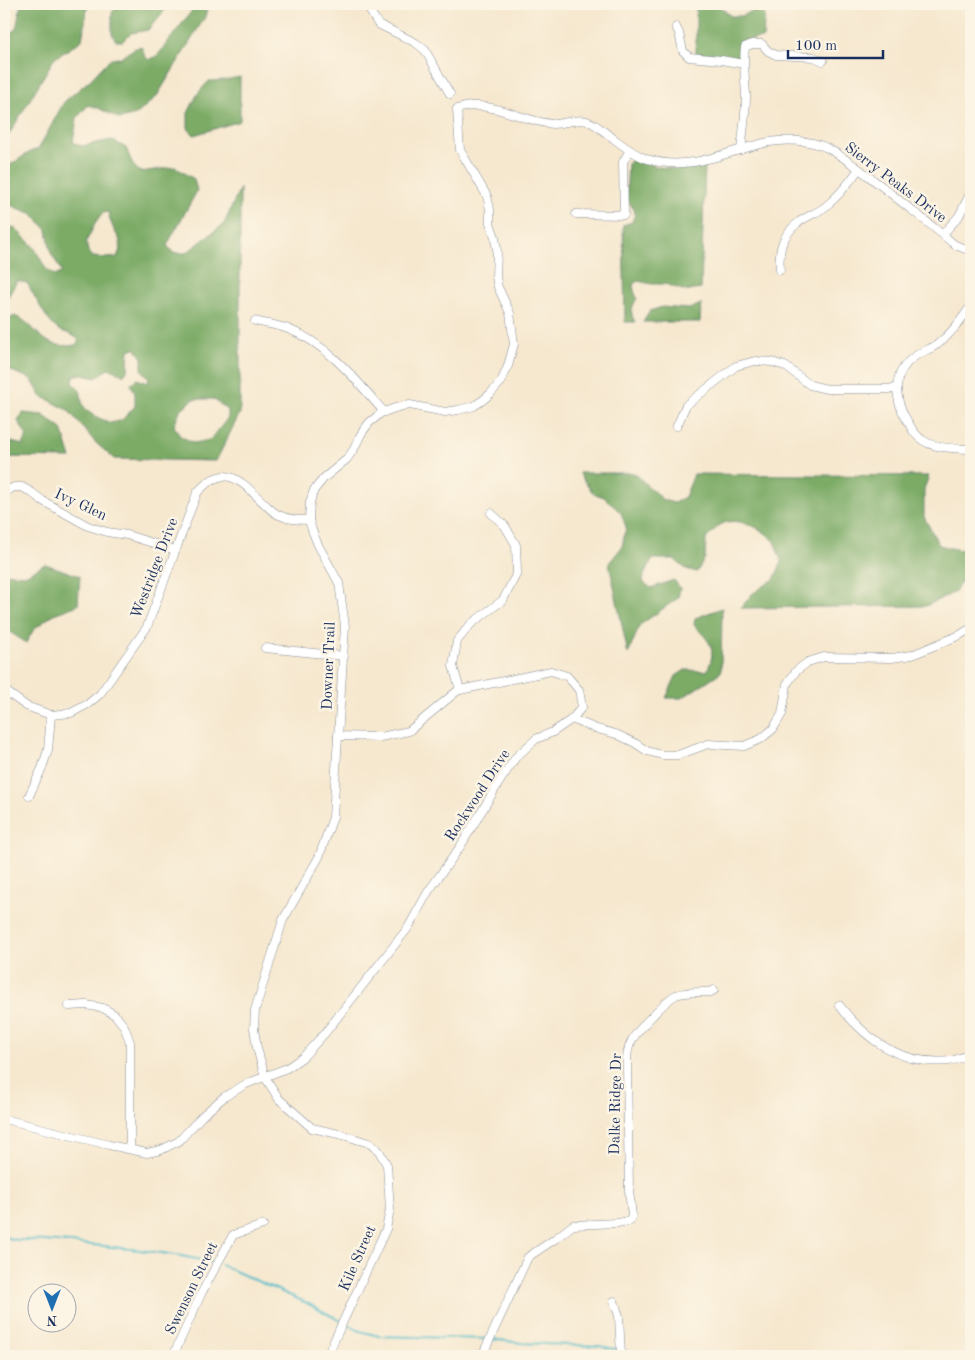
<svg xmlns="http://www.w3.org/2000/svg" width="975" height="1360" viewBox="0 0 975 1360" font-family="'Old Standard TT',serif">
<style>
.forest{fill:#7bab66;stroke:#4b6d62;fill-rule:evenodd}
.lines{fill:none;stroke-linecap:round;stroke-linejoin:round}
.stream{stroke:#4fbbc9;stroke-width:2}
.minor-casing{stroke:#888c96;stroke-width:9}
.minor{stroke:#fff;stroke-width:8}
.labels{text-anchor:middle;stroke-width:5;stroke-linejoin:round;paint-order:stroke}
.street-label{font-size:15px;fill:#1b2f5e;stroke:#fcf5e5}
</style>
<rect width="100%" height="100%" fill="#fcf5e5"/>
<filter id="ink" filterUnits="userSpaceOnUse"><feTurbulence type="fractalNoise" baseFrequency=".02" numOctaves="2"/><feDisplacementMap in="SourceGraphic" scale="10" xChannelSelector="R" yChannelSelector="G"/><feConvolveMatrix kernelMatrix="1 2 1 2 8 2 1 2 1" color-interpolation-filters="sRGB"/></filter>
<filter id="wash" filterUnits="userSpaceOnUse"><feTurbulence type="fractalNoise" baseFrequency=".0096" numOctaves="4" result="noise"/><feDisplacementMap in="SourceGraphic" scale="20" xChannelSelector="R" yChannelSelector="G"/><feGaussianBlur stdDeviation="1.12" result="paint"/><feColorMatrix in="noise" values="0 0 0 0 0 0 0 0 0 0 0 0 0 0 0 0 0 1.4 0 .05"/><feComposite in="paint" operator="in"/></filter>
<g filter="url(#wash)">
<rect width="100%" height="100%" fill="#f6e8cf"/>
<g class="forest">
<polygon points="21,4 88,4 82,40 54,59 7,138 4,147 4,38 16,29"/>
<polygon points="120,4 170,4 148,30 131,33 123,41 116,41 112,34 112,12"/>
<path d="M 197,4 L 208,4 L 205,17 L 157,96 L 136,115 L 120,119 L 98,108 L 88,105 L 77,118 L 73,142 L 81,146 L 112,140 L 126,148 L 133,165 L 140,172 L 175,167 L 194,179 L 197,191 L 167,245 L 173,253 L 186,253 L 224,224 L 240,188 L 240,413 L 216,461 L 114,459 L 95,442 L 68,410 L 41,396 L 31,379 L 4,368 L 4,318 L 7,320 L 14,316 C 30,321 35,334 49,342 C 56,346 68,346 76,345 L 79,340 C 72,333 62,333 55,327 C 47,321 33,293 27,283 L 17,281 L 4,304 L 4,226 L 15,228 L 34,247 L 46,269 L 55,276 L 62,272 L 51,253 L 47,230 L 33,214 L 7,204 L 4,206 L 4,166 L 7,167 L 30,152 L 39,148 L 64,102 L 91,79 L 110,59 L 119,58 L 134,49 L 141,46 L 145,56 L 149,60 L 158,55 ZM 108,212 C 109,216 110,221 112,225 C 117,239 125,239 117,257 L 107,258 L 93,257 L 88,251 L 86,242 L 97,220 L 103,213 ZM 135,348 L 142,358 L 142,370 L 149,378 L 148,383 L 137,379 L 131,384 L 135,394 L 135,406 L 122,420 L 111,423 C 102,419 88,415 83,405 C 79,393 85,394 73,383 L 74,376 L 80,374 L 96,378 L 109,368 L 123,375 L 128,370 L 129,350 ZM 194,399 L 213,399 L 228,410 L 228,418 L 210,440 L 194,443 L 180,436 L 174,426 L 180,410 Z"/>
<polygon points="696,4 716,4 731,16 741,16 765,6 763,38 744,40 737,57 696,53"/>
<polygon points="240,77 240,121 194,135 188,129 188,113 198,93 209,81 225,80"/>
<path d="M 631,160 C 641,159 650,165 659,167 C 675,170 690,167 705,165 L 701,289 L 686,291 L 665,284 L 652,284 L 638,281 L 633,284 L 634,291 L 637,298 C 632,308 629,311 635,322 L 625,322 L 623,225 L 632,222 L 635,214 C 634,207 629,204 626,198 L 628,164 Z"/>
<polygon points="701,304 700,322 643,322 650,311 662,307 689,309"/>
<polygon points="23,413 43,415 62,429 71,458 4,457 4,440 23,445 27,436 18,421"/>
<path d="M 579,473 L 634,473 L 663,500 L 674,503 L 685,497 L 694,474 L 929,476 L 924,489 L 924,517 L 939,545 L 960,550 L 971,540 L 971,565 L 955,592 L 926,606 L 741,608 L 752,594 L 774,579 L 782,562 C 779,557 776,544 773,540 C 762,528 736,515 720,525 C 715,529 710,535 706,539 L 705,558 L 697,572 L 686,569 L 674,559 L 653,559 L 644,575 L 643,582 L 651,588 L 674,580 L 680,588 L 678,598 L 640,625 L 628,654 L 609,563 L 622,547 L 626,527 L 621,513 L 604,497 L 593,493 Z"/>
<polygon points="45,564 80,576 78,605 54,614 34,629 26,643 4,628 4,573 25,575"/>
<path d="M 722,608 L 721,672 L 682,698 L 666,698 L 676,676 L 685,670 L 707,671 C 718,647 709,641 694,625 L 695,618 Z"/>
</g>
<g class="lines">
<g class="stream">
<path d="M 4,1237 L 16,1240 L 31,1240 C 69,1243 108,1246 147,1251 C 170,1254 194,1257 216,1264"/>
<polyline points="221,1265 307,1303 341,1321"/>
<polyline points="345,1323 360,1331 379,1336 488,1339"/>
<polyline points="492,1339 521,1343 600,1346 619,1350"/>
<polyline points="624,1351 643,1356"/>
</g>
</g>
</g>
<g filter="url(#ink)">
<g class="lines">
<g class="minor-casing">
<g id="minor">
<polyline points="373,4 370,11 378,24 416,43 425,50 450,94"/>
<polyline points="676,27 679,33 683,51 689,57 721,60 744,64"/>
<path d="M 741,150 C 743,132 746,113 746,95 C 745,79 743,63 745,47 L 752,44 L 762,44 L 768,51 L 776,55 L 814,57 L 823,61"/>
<polyline points="576,214 624,215 623,162 630,150"/>
<polyline points="943,234 959,216 971,192"/>
<path d="M 780,270 C 778,250 782,235 799,222 C 807,216 817,213 825,207 C 839,196 849,183 859,169"/>
<path d="M 971,306 C 961,320 952,333 938,344 C 931,349 922,351 914,357 C 892,373 894,397 906,419 C 909,423 911,428 914,432 C 927,450 952,448 971,449"/>
<path d="M 255,321 C 266,324 278,325 288,329 C 327,343 358,382 384,412"/>
<polyline points="677,426 686,405 736,366 755,361 772,362 785,366 810,385 827,389 896,389"/>
<polyline points="7,491 14,487 22,487 31,492 43,501 88,526 107,532 127,535 175,550"/>
<polyline points="265,648 344,656"/>
<path d="M 4,690 L 26,706 L 51,715 L 71,713 L 88,704 L 100,694 L 147,627 L 197,493 C 226,459 242,483 267,506 C 270,509 274,513 279,515 C 289,520 299,520 309,520"/>
<polyline points="460,690 453,666 457,641 471,624 503,600 517,573 516,545 505,526 491,513"/>
<polyline points="572,719 594,728 616,734 635,743 647,751 662,755 678,755 708,744 744,746 761,739 773,729 782,714 787,684 796,671 808,662 824,657 892,658 912,655 960,635 971,628"/>
<polyline points="29,796 42,768 48,750 51,715"/>
<path d="M 839,1005 C 866,1040 901,1066 949,1061 C 956,1060 964,1056 971,1054"/>
<polyline points="69,1006 86,1005 103,1008 115,1015 124,1026 130,1042 130,1149"/>
<polyline points="4,1119 109,1145 147,1153 161,1150 179,1141 202,1116 224,1097 246,1084 287,1068 303,1057 325,1033 408,928 428,892 460,847 500,781 516,757 536,739 553,732 572,719 582,707 579,690 567,676 551,671 460,690 456,692 409,731 380,737 338,736"/>
<polyline points="614,1301 619,1316 621,1356"/>
<polyline points="173,1356 202,1292 233,1235 263,1225"/>
<path d="M 327,1356 L 386,1229 L 390,1209 L 387,1165 L 379,1151 L 369,1143 L 343,1135 L 312,1128 L 279,1099 L 265,1077 L 257,1048 L 254,1028 L 255,1010 L 283,920 L 319,857 L 333,817 L 345,626 L 339,583 L 318,545 L 312,530 L 309,520 L 310,502 L 314,490 L 324,478 L 347,459 L 354,449 L 361,434 L 369,423 L 381,413 L 398,407 L 410,405 L 445,412 L 458,410 L 474,406 L 483,400 L 490,394 L 501,382 L 508,366 L 514,344 L 510,313 L 498,287 L 496,277 L 497,251 L 495,237 L 490,223 L 490,209 L 487,196 L 460,150 L 457,109 C 464,107 473,105 480,106 C 505,108 528,122 553,124 C 564,124 576,118 587,121 C 594,123 600,128 606,133 C 619,142 632,154 647,159 C 691,173 728,150 769,142 C 786,139 809,140 825,147 C 846,157 865,174 884,188 C 907,207 932,225 955,245 L 971,251"/>
<path d="M 482,1356 L 528,1257 L 555,1239 L 573,1225 L 617,1223 L 630,1221 L 632,1216 L 629,1191 L 627,1067 C 627,1057 627,1048 632,1040 C 637,1031 667,999 676,995 C 687,991 699,992 711,992 L 714,990"/>
</g>
</g>
<use href="#minor" class="minor"/>
</g>
</g>
<g class="labels">
<g class="street-label">
<text transform="translate(896 182) rotate(37)" y="5">Sierry Peaks Drive</text>
<text transform="translate(81 504) rotate(25)" y="5">Ivy Glen</text>
<text transform="translate(154 568) rotate(-69)" y="5">Westridge Drive</text>
<text transform="translate(328 666) rotate(-88)" y="5">Downer Trail</text>
<text transform="translate(477 795) rotate(-57)" y="5">Rockwood Drive</text>
<text transform="translate(615 1104) rotate(-89)" y="5">Dalke Ridge Dr</text>
<text transform="translate(357 1258) rotate(-66)" y="5">Kile Street</text>
<text transform="translate(191 1288) rotate(-64)" y="5">Swenson Street</text>
</g>
</g>
<rect width="975" height="1360" fill="none" stroke="#fcf5e5" stroke-width="20"/>
<g transform="translate(52 1308) rotate(180)"><circle r="24" fill="#fcf5e5" stroke="#a2a6af"/>
<path d="M0-4L9 19L0 12L-9 19Z" fill="#1f6fb2"/>
<text y="-8" font-size="14" font-weight="bold" text-anchor="middle" fill="#1b2f5e">N</text>
</g>
<path d="M788 50v8h95v-8" fill="none" stroke="#1b2f5e" stroke-width="2.5"/>
<text x="795" y="50" font-size="15" fill="#1b2f5e" stroke="#fcf5e5" stroke-width="4" paint-order="stroke">100 m</text>
</svg>
